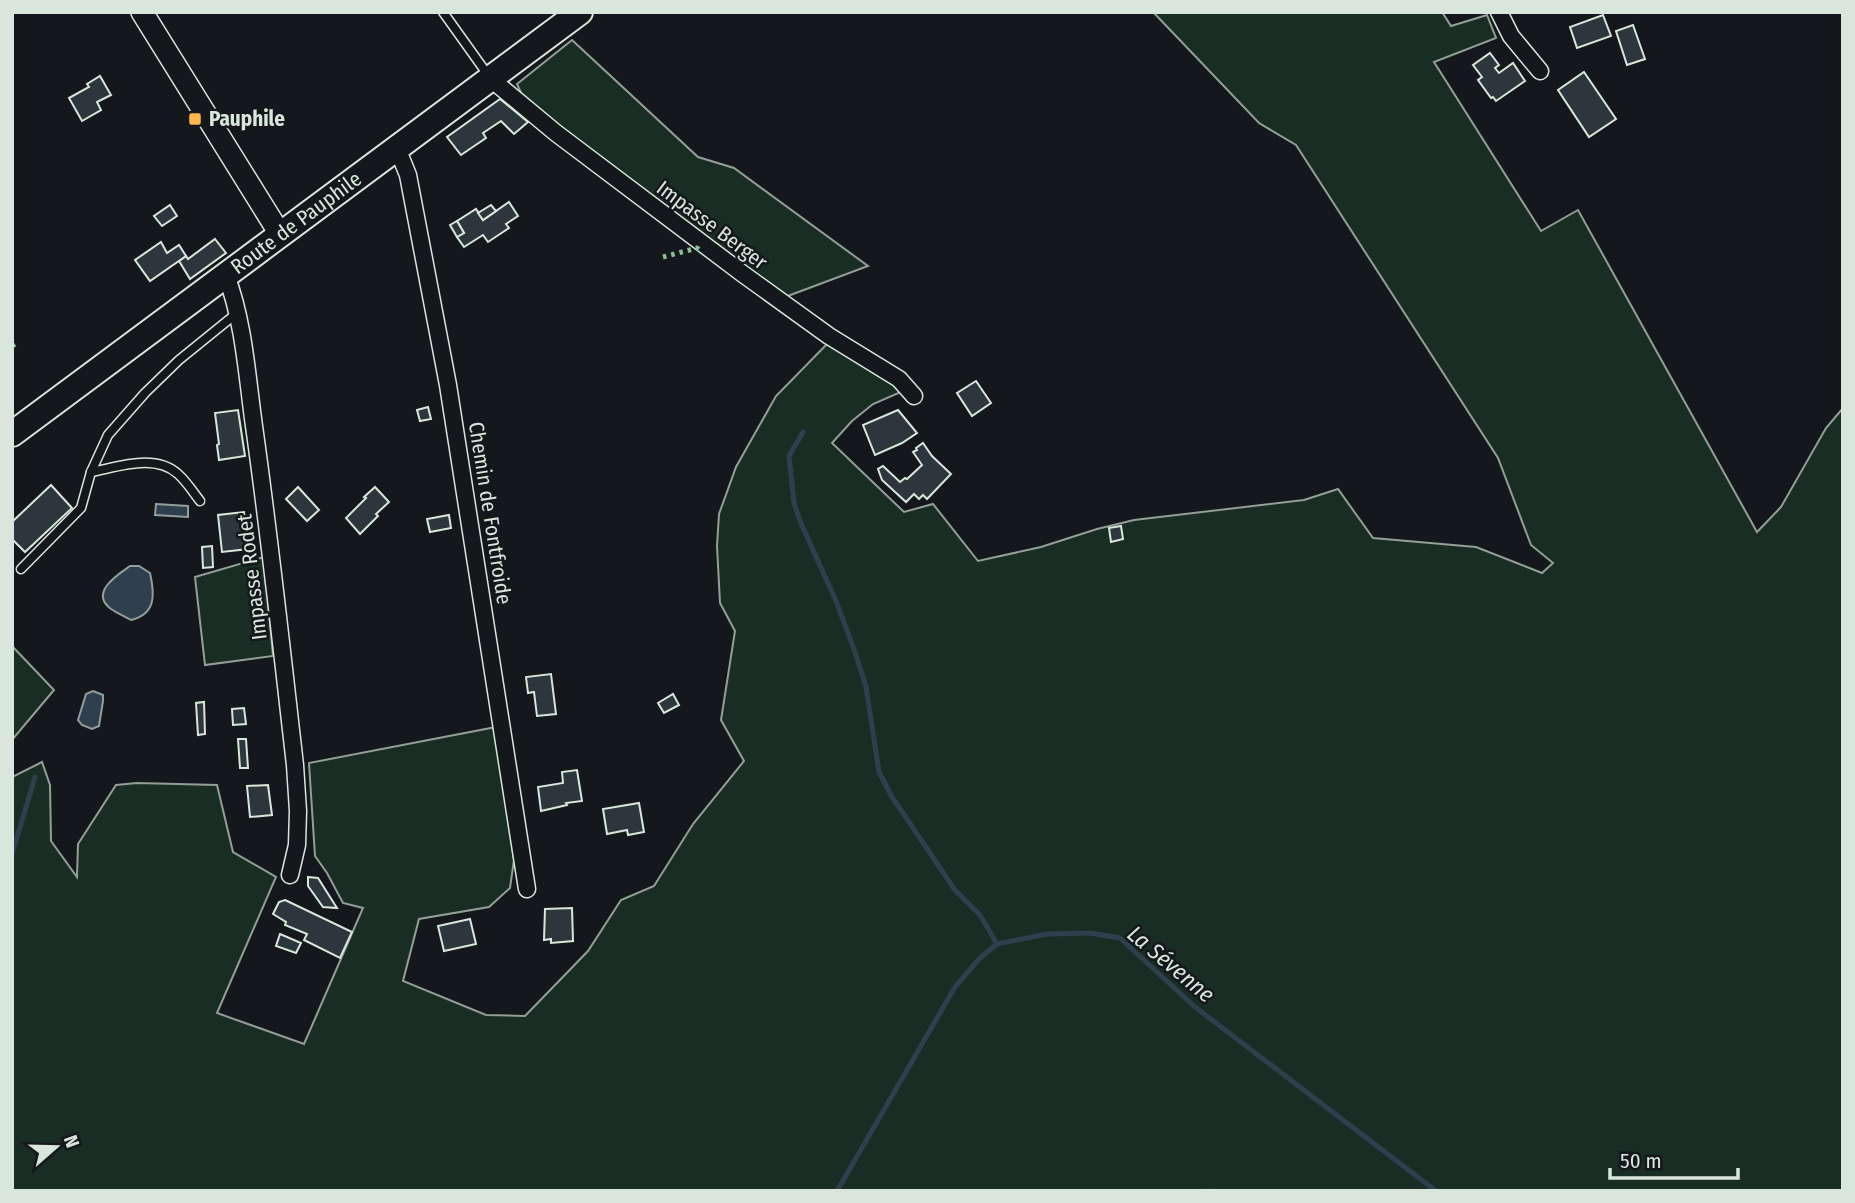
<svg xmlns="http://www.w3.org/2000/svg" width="1855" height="1203" viewBox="0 0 1855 1203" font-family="'Fira Sans Condensed',sans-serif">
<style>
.green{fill:#1a2d24;stroke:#939e99;stroke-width:2}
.water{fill:#2f3f4d;stroke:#939e99;stroke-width:2}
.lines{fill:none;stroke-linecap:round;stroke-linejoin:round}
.stream{stroke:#2f3f4d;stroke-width:5}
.building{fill:#2c363c;stroke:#d8e6dc;stroke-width:2}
.lane-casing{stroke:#d8e6dc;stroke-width:11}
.street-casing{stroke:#d8e6dc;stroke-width:19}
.secondary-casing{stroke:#d8e6dc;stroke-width:24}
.primary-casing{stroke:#d8e6dc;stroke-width:28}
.lane{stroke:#14181c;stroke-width:8}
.street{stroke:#14181c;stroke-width:16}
.secondary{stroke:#14181c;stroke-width:21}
.primary{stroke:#14181c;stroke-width:24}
.hedge{stroke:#8ac095;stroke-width:5;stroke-dasharray:3.5 5;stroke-linecap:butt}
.poi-dot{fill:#ffb74d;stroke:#14181c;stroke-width:2.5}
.labels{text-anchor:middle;stroke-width:5;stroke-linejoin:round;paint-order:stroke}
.poi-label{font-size:21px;font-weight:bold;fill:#d8e6dc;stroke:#14181c;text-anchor:start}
.street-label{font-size:21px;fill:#d8e6dc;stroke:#14181c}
.water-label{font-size:23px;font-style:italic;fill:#d8e6dc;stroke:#14181c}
</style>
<rect width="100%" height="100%" fill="#14181c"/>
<g class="green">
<polygon points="1153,12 1442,12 1451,26 1487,15 1496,38 1434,62 1541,231 1578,210 1757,532 1781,507 1826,428 1843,408 1843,1191 12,1191 12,777 42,762 50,785 51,841 77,877 78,844 116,785 137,783 217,785 233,852 276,877 217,1013 304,1044 363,908 343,903 327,873 315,856 309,763 496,727 514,860 510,888 489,907 419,919 403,981 486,1015 525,1016 588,951 621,900 654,886 693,824 744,761 721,720 735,631 720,603 717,546 719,514 736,467 776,396 827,344 885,377 901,392 873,404 852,421 832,443 904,512 933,504 978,561 1041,547 1097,529 1134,520 1304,500 1338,489 1373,538 1476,547 1542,573 1553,563 1531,545 1498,458 1296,145 1259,123"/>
<polygon points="572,40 698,157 734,168 868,266 785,297 567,132 522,95 517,84"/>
<polygon points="264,557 273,656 205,665 195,577"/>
<polygon points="12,646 54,690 12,740"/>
</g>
<g class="water">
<polygon points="156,504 188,506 188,517 155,515"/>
<path d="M 130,566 L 139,566 L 150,573 C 155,595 156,614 131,620 C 124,616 117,613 111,609 C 89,593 117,575 130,566 Z"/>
<polygon points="93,691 103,695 103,701 99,726 92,729 82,725 78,720 86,694"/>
</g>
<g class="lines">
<g class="stream">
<polyline points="803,432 789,456 794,503 800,521 836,601 855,652 866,687 879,772 892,797 955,890 980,915 997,944"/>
<polyline points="12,854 35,777"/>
<polyline points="837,1191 955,987 979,959 997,944 1047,934 1090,933 1120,938 1195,1007 1436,1191"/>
<polyline points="1203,1191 1216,1191"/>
</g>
</g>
<g class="building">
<polygon points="1603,15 1611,36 1577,48 1570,27"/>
<polygon points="1633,25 1645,59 1627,65 1616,31"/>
<polygon points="1490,53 1499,65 1495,68 1499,73 1513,63 1525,81 1496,101 1493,97 1491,98 1478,80 1482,77 1473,65"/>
<polygon points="1584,72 1616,119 1589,137 1558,90"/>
<polygon points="100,76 111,95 97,102 101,110 82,121 69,98 89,87 87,84"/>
<polygon points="500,99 528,122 514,134 501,121 483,133 486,138 461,155 447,137"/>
<polygon points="509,202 518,216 506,224 509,228 488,242 483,235 464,247 457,237 464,233 457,221 476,209 483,220"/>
<polygon points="170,205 177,216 162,226 154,216"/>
<polygon points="491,205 496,211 483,220 478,213"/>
<polygon points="457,221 464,233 457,237 450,225"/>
<polygon points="215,239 226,253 190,279 179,261 186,256 188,259"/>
<polygon points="161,242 167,253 179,245 186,256 150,281 135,260"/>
<polygon points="976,381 991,403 972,416 957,393"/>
<polygon points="428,407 431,419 420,421 417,410"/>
<polygon points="238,410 245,456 219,460 217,445 219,444 215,413"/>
<polygon points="898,410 917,433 902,443 875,455 863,425"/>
<polygon points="923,443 932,456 951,474 927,499 923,495 919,499 914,494 906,502 882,480 878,469 883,466 900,482 905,478 907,479 922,465 913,452 917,450 916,448"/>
<polygon points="51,485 72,508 25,552 12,539 12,522"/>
<polygon points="298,487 319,510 307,521 286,499"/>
<polygon points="375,487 389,502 376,514 378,516 360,534 346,518 366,498 364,497"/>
<polygon points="244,512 248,549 222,552 218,515"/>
<polygon points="449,515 451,528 430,532 427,519"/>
<polygon points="1121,526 1123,539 1111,542 1109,528"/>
<polygon points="212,546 213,567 203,568 202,547"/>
<polygon points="551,674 556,714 537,716 534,692 528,693 526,677"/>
<polygon points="673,694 679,705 664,713 658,703"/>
<polygon points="204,702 205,734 198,735 196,703"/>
<polygon points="244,708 246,724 233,725 232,709"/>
<polygon points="238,739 246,739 248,768 240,768"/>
<polygon points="577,770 582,801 566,803 567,805 541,811 538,787 563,783 562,772"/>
<polygon points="268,785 272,815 250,817 247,786"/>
<polygon points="639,803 644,832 628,835 627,830 607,834 603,809"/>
<polygon points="308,877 318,878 337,908 323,907 308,886"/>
<polygon points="285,900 352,932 340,958 304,940 307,934 285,925 286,922 273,914 279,902"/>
<polygon points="572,908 573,941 551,943 551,939 544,940 545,909"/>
<polygon points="470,919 476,944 444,951 438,926"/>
<polygon points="280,934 301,943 296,953 276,946"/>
</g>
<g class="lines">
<g class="lane-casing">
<g id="lane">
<polyline points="443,12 488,75"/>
<path d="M 91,472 C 118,467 155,453 178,474 C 187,482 193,492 200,501"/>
<polyline points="21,569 81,508 91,472 108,435 145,393 179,360 237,313"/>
</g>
</g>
<g class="street-casing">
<g id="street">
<polyline points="1499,12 1511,36 1540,71"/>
<polyline points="491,79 556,133 743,274 829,336 899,379 914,396"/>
<polyline points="397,148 408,175 448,385 527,889"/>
<path d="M 226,275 C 244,322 247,376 254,426 C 270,539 282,652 295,765 L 298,811 L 297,845 L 290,875"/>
</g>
</g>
<g class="secondary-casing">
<polyline id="secondary" points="142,12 280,234"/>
</g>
<g class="primary-casing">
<g id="primary">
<path id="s1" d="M 12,434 L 580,12"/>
</g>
</g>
<use href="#lane" class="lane"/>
<use href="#street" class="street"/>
<use href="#secondary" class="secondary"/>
<use href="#primary" class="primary"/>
<g class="hedge">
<polyline points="663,257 697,248 700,250"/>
<polyline points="12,346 18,342"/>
</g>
</g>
<rect class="poi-dot" x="188" y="112" width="14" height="14" rx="3.5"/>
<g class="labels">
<g class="poi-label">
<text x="209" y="126">Pauphile</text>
</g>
<g class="street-label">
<text dy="7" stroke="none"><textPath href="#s1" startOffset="354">Route de Pauphile</textPath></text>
<text transform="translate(712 225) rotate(37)" y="7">Impasse Berger</text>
<text transform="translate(490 513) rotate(81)" y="7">Chemin de Fontfroide</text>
<text transform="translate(252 577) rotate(-97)" y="7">Impasse Rodet</text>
</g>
<g class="water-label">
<text transform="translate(1171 964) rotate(40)" y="8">La Sévenne</text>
</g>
</g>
<rect width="1855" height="1203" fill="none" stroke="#d8e6dc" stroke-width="28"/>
<g transform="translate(56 1147) rotate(70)" stroke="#14181c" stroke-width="5" paint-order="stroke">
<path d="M0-5L12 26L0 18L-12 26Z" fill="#d8e6dc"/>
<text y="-10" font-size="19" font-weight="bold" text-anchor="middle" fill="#d8e6dc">N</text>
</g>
<path d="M1610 1168v10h128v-10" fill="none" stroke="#d8e6dc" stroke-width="3.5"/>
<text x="1620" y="1168" font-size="21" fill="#d8e6dc" stroke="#14181c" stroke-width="5" paint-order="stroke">50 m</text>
</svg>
